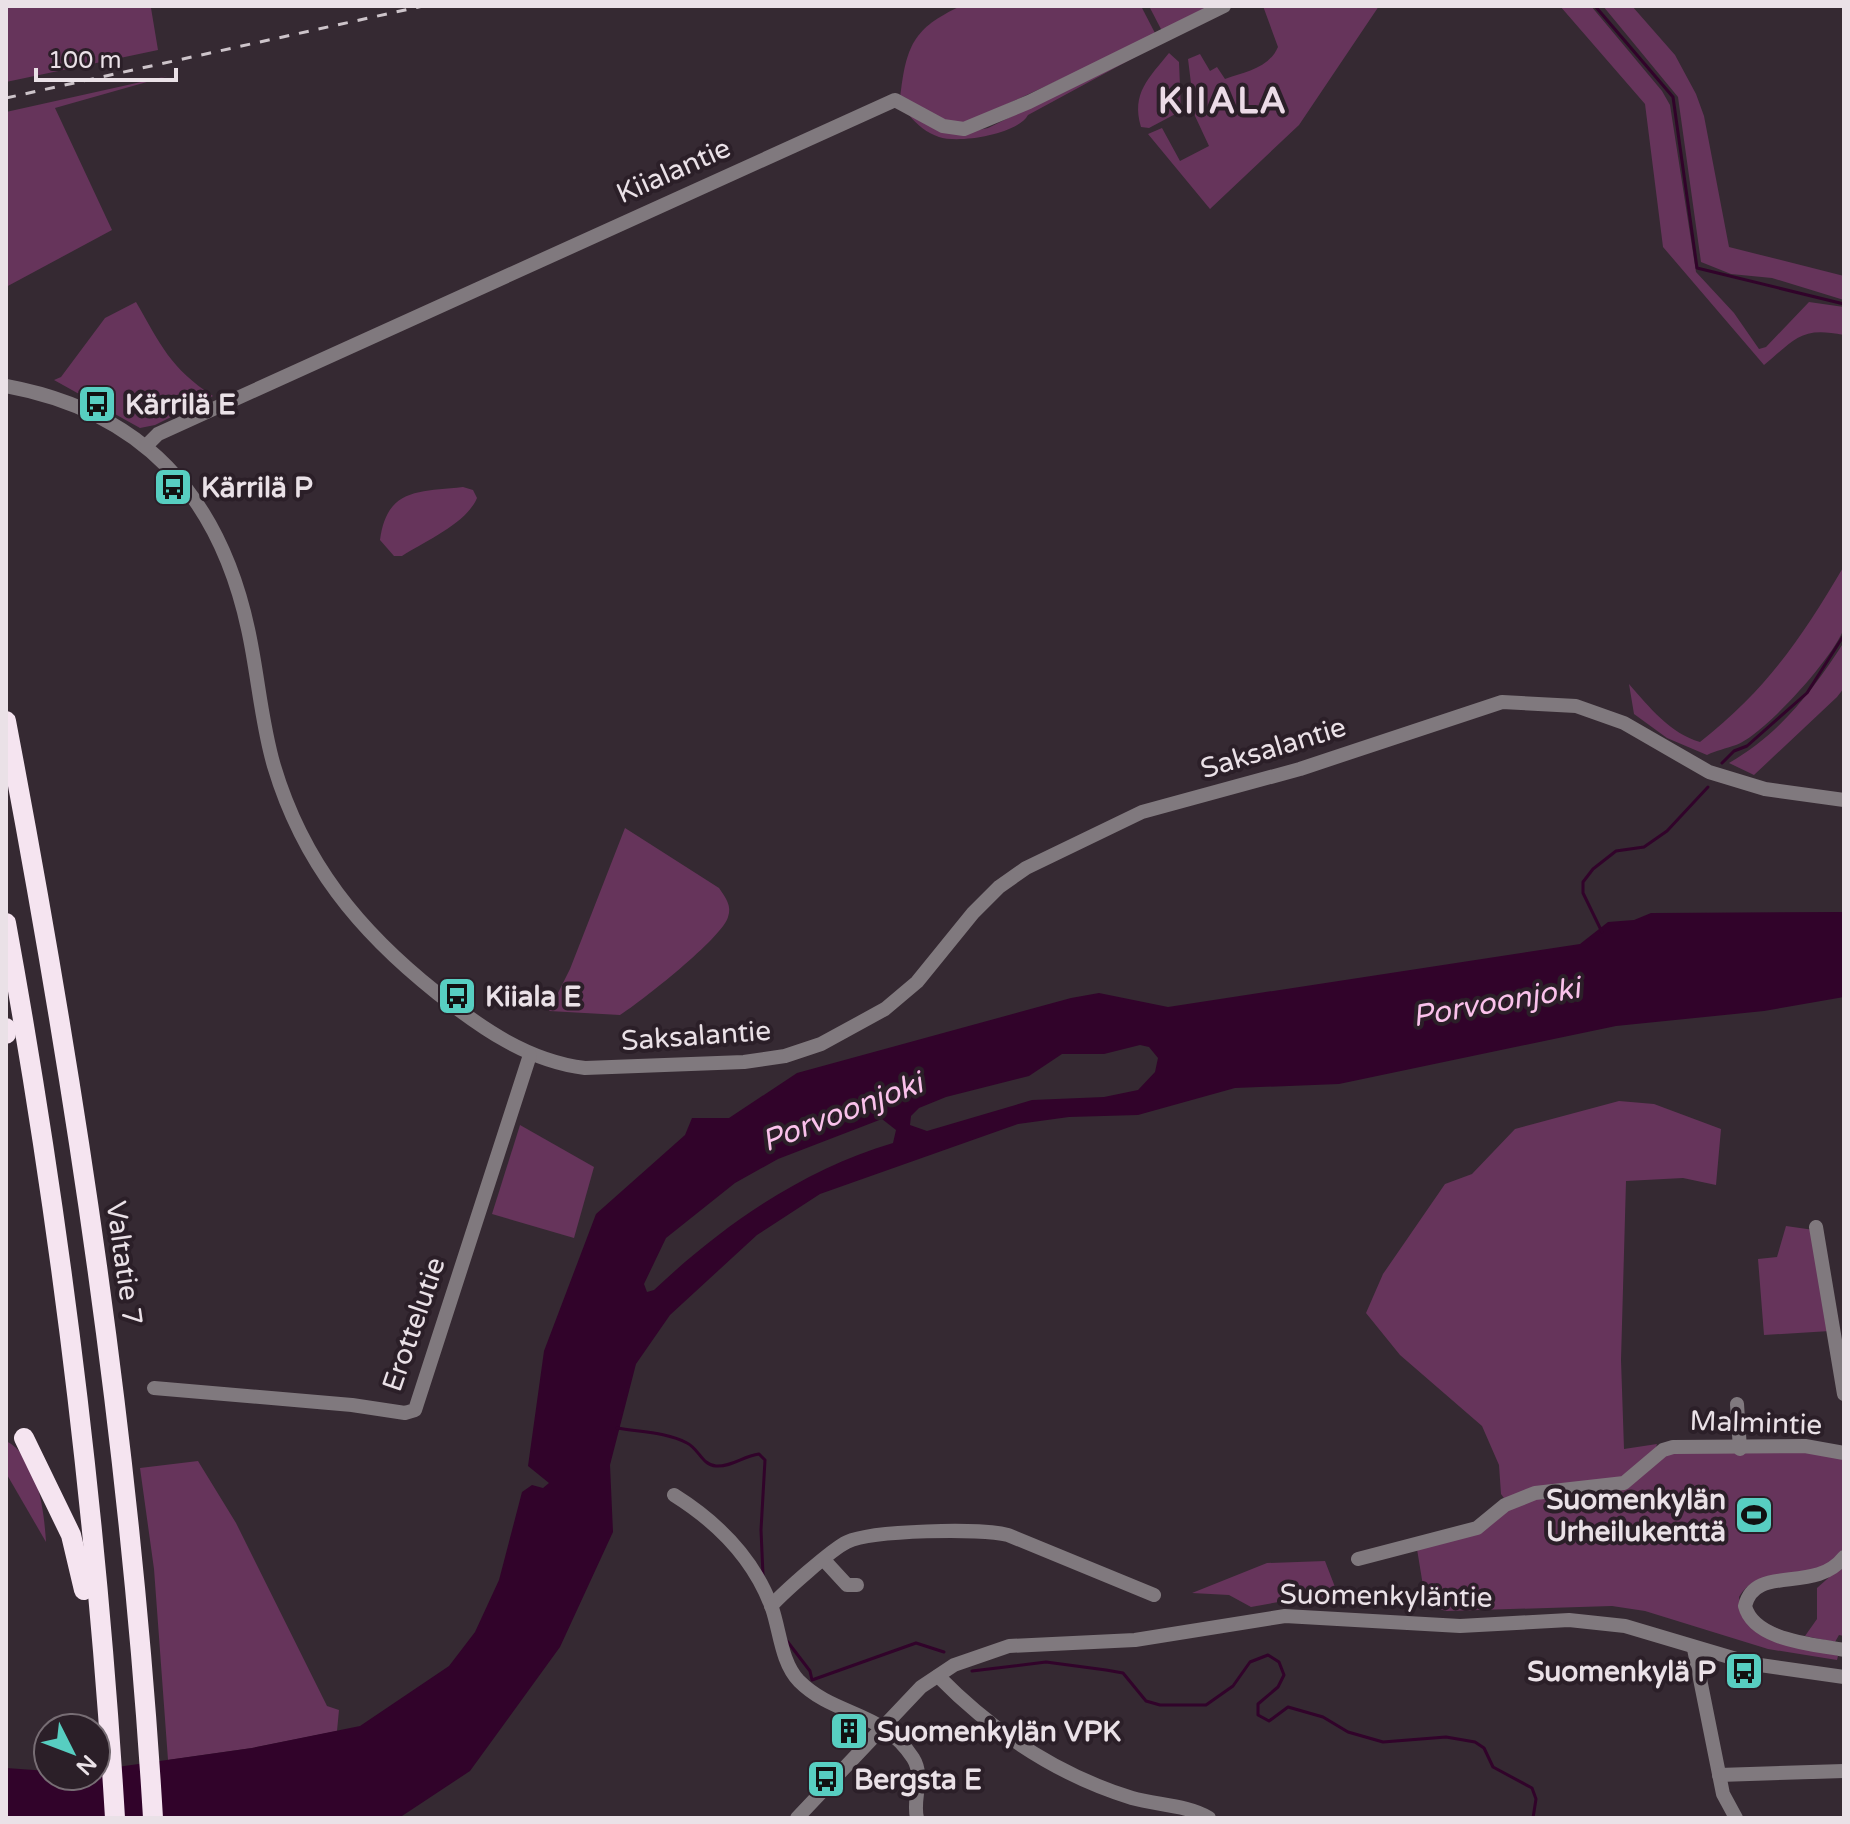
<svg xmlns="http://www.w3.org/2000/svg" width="1850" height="1824" viewBox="0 0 1850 1824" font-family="'Varela Round',sans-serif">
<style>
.green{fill:#66345b}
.water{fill:#31032a;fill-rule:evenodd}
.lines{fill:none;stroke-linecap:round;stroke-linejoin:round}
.stream{stroke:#31032a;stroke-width:3}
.minor{stroke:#80797e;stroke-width:14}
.highway{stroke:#f5e4f0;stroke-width:20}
.rail{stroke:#cdc4ca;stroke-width:3;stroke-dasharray:10 10;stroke-linecap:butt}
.labels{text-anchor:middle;stroke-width:8;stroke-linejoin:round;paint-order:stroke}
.street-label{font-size:28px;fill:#eae1e7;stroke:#2b1f28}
.poi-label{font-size:28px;font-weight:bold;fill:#eae1e7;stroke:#2b1f28;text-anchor:start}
.water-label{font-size:30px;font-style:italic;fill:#fac1eb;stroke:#2b1f28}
.district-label{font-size:36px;font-weight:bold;letter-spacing:2px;fill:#ecdbe7;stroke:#2b1f28}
</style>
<rect width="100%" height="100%" fill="#352932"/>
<g class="green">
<polygon points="6,6 156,6 151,8 158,50 6,82"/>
<path d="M 961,6 L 1141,6 L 1156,35 L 964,124 L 943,122 L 900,98 C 906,46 913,28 961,6 Z"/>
<polygon points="1149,6 1214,6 1162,31"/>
<path d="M 1263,6 L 1379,6 L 1299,125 L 1210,209 L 1148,134 L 1162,128 L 1180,161 L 1209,146 L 1195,116 L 1188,59 L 1200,54 L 1210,71 L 1217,67 L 1225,79 C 1245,72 1269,68 1278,47 Z"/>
<path d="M 1560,6 L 1591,6 L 1662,91 L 1670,105 L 1696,272 L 1734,313 L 1759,349 L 1766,347 L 1809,302 L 1844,307 L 1844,335 C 1800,326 1796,339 1764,365 L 1663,247 L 1645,104 Z"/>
<polygon points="1603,6 1632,6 1675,55 1696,94 1704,116 1729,247 1844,276 1844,300 1772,278 1731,274 1701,262 1678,97"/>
<path d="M 1161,43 L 1028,115 C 1018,134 959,144 939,137 C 927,133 917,125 909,115 L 964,133 L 988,128 Z"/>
<path d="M 1169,53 L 1179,62 L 1181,111 L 1149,128 L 1141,127 C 1131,93 1149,78 1169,53 Z"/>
<polygon points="168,76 55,108 112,230 6,287 6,112"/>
<path d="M 136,302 C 161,345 170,368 213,396 L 155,425 L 140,428 L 54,380 L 61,377 L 105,318 Z"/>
<path d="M 463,487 L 473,490 L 477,498 C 466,524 425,541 402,556 L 394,556 L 380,540 C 387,488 418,492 463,487 Z"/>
<path d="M 1844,566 C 1844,584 1849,611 1844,628 C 1835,656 1763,736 1736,745 C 1725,749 1717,750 1707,755 L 1667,738 L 1634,714 L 1629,684 C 1648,706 1671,734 1700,742 C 1767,689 1801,639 1844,566 Z"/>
<path d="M 1844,642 L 1844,688 L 1837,697 L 1754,775 L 1729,763 C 1780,734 1813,690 1844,642 Z"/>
<path d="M 625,828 L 719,888 C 726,898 732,906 728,917 C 723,937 641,1002 620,1015 L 549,1011 L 570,969 Z"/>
<polygon points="1619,1101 1654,1104 1721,1129 1716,1185 1683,1178 1626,1181 1621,1360 1624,1449 1657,1444 1654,1453 1630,1477 1506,1501 1501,1494 1499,1465 1482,1426 1400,1355 1366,1313 1383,1274 1445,1184 1472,1174 1515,1129"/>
<polygon points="520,1125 594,1167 574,1238 492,1214"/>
<polygon points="1786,1226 1814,1230 1830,1331 1764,1335 1758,1259 1777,1257"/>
<path d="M 6,1441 C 38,1457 44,1511 46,1542 L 6,1473 Z"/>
<path d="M 1787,1450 L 1844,1457 L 1844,1547 C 1820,1589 1762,1558 1739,1597 L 1741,1612 L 1838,1656 L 1837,1660 L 1768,1649 L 1645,1611 L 1612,1606 L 1447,1611 L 1415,1604 L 1424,1592 L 1417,1549 L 1533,1497 L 1628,1486 L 1670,1452 Z"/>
<polygon points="198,1461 236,1523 327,1706 339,1710 337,1731 252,1748 168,1760 154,1569 140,1468"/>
<polygon points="1325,1561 1340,1600 1295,1599 1251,1607 1229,1595 1192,1593 1267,1563"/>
<polygon points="1844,1564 1844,1636 1839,1635 1835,1642 1805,1636 1817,1619 1817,1588"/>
</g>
<path class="water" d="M 1844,912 L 1844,997 L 1764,1011 L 1616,1026 L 1339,1084 L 1235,1088 L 1138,1115 L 1069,1117 L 1018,1124 L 820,1194 L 757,1235 L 670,1315 L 636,1364 L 610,1465 L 613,1532 L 560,1647 L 470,1771 L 399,1818 L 6,1818 L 6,1768 L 48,1771 L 48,1776 L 96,1776 L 96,1770 L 252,1748 L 360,1726 L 449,1666 L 475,1632 L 499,1580 L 522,1492 L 532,1485 L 543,1488 L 549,1483 L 528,1466 L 544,1351 L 596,1214 L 685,1135 L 692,1118 L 729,1118 L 797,1073 L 1071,998 L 1099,993 L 1168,1007 L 1580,944 L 1608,922 L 1634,920 L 1651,913 ZM 1140,1045 L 1149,1047 L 1158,1058 L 1155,1072 L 1138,1090 L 1104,1097 L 1032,1100 L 927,1131 L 910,1125 L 911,1116 L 919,1108 L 946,1097 L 1029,1076 L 1062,1054 L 1104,1054 ZM 882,1119 L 896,1130 L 893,1143 C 802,1170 723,1225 654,1290 L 647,1292 L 644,1284 L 666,1238 L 735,1183 L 778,1159 Z"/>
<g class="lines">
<g class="stream">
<polyline points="1595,6 1673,97 1697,268 1844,304"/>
<polyline points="1722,763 1734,751 1747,746 1807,693 1844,635"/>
<polyline points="1602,932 1583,893 1583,882 1593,869 1616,851 1644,847 1667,831 1708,787"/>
<path d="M 617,1428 C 639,1432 667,1432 687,1443 C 699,1449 702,1465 716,1466 C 732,1467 743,1456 759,1454 L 765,1460 L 761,1530 L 763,1575"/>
<polyline points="787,1641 810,1671 812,1680 916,1643 944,1652"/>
<polyline points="972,1671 1046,1662 1106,1670 1123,1673 1146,1701 1160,1705 1206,1705 1233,1686 1250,1662 1268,1655 1279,1662 1284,1675 1278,1687 1258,1704 1258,1715 1269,1721 1288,1707 1323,1717 1348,1732 1383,1742 1446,1737 1475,1742 1484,1748 1493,1767 1532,1788 1536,1799 1533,1818"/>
</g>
<g class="minor">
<path d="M 6,386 C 142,411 219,495 248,629 C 258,674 261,722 274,766 C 303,863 359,931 437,993 C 481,1028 528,1061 585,1068 L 744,1062 L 785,1056 L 821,1044 L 885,1009 L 917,982 L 973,913 L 999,887 L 1026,868 L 1142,812 L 1300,769 L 1502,702 L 1576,706 L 1624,723 L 1709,772 L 1765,789 L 1844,800"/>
<polyline points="146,446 158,434 895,100 943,126 964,129 1029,102 1224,6"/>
<polyline points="1816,1227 1844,1394"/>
<polyline points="154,1388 352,1405 405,1413 415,1410 530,1055"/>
<polyline points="1737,1404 1740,1449"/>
<path d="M 674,1495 C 717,1522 754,1559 772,1608 C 780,1631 781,1662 799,1681 C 835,1717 882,1710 913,1758 C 925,1777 912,1799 917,1818"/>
<path d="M 1844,1557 C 1814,1595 1755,1563 1745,1606 C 1754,1641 1814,1644 1844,1650"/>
<polyline points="1358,1559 1477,1528 1505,1505 1535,1493 1624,1483 1663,1450 1673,1447 1805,1446 1844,1453"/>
<polyline points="824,1560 847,1585 857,1585"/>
<path d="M 771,1606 C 784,1592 832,1549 847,1542 C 872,1530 981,1528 1008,1535 L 1154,1595"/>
<polyline points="1694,1649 1723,1794 1736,1818"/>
<path d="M 938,1676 C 992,1731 1057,1775 1132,1798 C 1156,1805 1188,1805 1209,1818"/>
<polyline points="1719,1775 1844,1771"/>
<polyline points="797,1818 921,1687 954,1665 1009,1646 1135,1640 1285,1616 1460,1626 1569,1620 1625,1626 1753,1664 1844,1677"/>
</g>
<g class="highway">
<path d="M 6,721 C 75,1084 131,1449 153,1818"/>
<path d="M 6,923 C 60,1219 97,1518 115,1818"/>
<polyline points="6,1028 6,1034"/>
<polyline points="24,1438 71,1535 84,1590"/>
</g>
<polyline class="rail" points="6,98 423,6"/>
</g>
<defs>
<g id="bus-square" transform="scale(2)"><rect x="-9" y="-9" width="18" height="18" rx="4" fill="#57cec1" stroke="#2b1f28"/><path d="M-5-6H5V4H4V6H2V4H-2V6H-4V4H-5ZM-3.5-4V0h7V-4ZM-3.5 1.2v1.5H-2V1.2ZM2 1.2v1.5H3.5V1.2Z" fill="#111"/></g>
<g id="stadium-square" transform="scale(2)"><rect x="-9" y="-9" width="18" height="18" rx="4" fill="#57cec1" stroke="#2b1f28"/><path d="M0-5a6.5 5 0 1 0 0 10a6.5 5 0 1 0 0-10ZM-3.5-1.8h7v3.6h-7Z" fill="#111"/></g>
<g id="building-square" transform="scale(2)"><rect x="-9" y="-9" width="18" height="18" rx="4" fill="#57cec1" stroke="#2b1f28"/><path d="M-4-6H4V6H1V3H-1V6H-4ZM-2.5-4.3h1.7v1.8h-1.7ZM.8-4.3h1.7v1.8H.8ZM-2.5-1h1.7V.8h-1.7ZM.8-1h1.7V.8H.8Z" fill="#111"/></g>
</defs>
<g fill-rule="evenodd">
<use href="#bus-square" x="97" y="404"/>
<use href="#bus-square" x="173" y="487"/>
<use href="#bus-square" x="457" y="996"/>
<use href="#stadium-square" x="1754" y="1515"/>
<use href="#bus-square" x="1744" y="1671"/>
<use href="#building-square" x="849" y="1731"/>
<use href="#bus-square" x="826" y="1779"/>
</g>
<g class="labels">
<g class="street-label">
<text transform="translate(673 170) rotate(-24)" y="10">Kiialantie</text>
<text transform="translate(1273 747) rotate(-17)" y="10">Saksalantie</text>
<text transform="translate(696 1035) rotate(-4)" y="10">Saksalantie</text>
<text transform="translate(125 1263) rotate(82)" y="10">Valtatie 7</text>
<text transform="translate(413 1324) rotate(-71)" y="10">Erottelutie</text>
<text transform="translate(1756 1422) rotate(2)" y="10">Malmintie</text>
<text transform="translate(1386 1595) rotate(1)" y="10">Suomenkyläntie</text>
</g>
<g class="poi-label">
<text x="125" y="414">Kärrilä E</text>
<text x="201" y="497">Kärrilä P</text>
<text x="485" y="1006">Kiiala E</text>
<text x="1726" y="1509" text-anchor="end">Suomenkylän<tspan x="1726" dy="32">Urheilukenttä</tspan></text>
<text x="1716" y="1681" text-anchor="end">Suomenkylä P</text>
<text x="877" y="1741">Suomenkylän VPK</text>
<text x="854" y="1789">Bergsta E</text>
</g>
<g class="water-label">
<text transform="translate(1496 1002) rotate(-10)" y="10">Porvoonjoki</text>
<text transform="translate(842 1112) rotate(-21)" y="10">Porvoonjoki</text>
</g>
<g class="district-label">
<text x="1223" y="113">KIIALA</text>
</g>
</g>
<rect width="1850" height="1824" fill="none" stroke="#eae1e7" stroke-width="16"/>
<g transform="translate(72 1752) rotate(132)"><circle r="38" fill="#2b1f28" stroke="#776d74" stroke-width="2"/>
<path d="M0-6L14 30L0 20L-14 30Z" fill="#57cec1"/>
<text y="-12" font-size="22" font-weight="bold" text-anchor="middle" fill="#eae1e7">N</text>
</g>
<path d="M36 68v12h140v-12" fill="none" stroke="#eae1e7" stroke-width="4"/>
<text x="48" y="68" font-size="24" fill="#eae1e7" stroke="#2b1f28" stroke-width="6" paint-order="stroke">100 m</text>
</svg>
